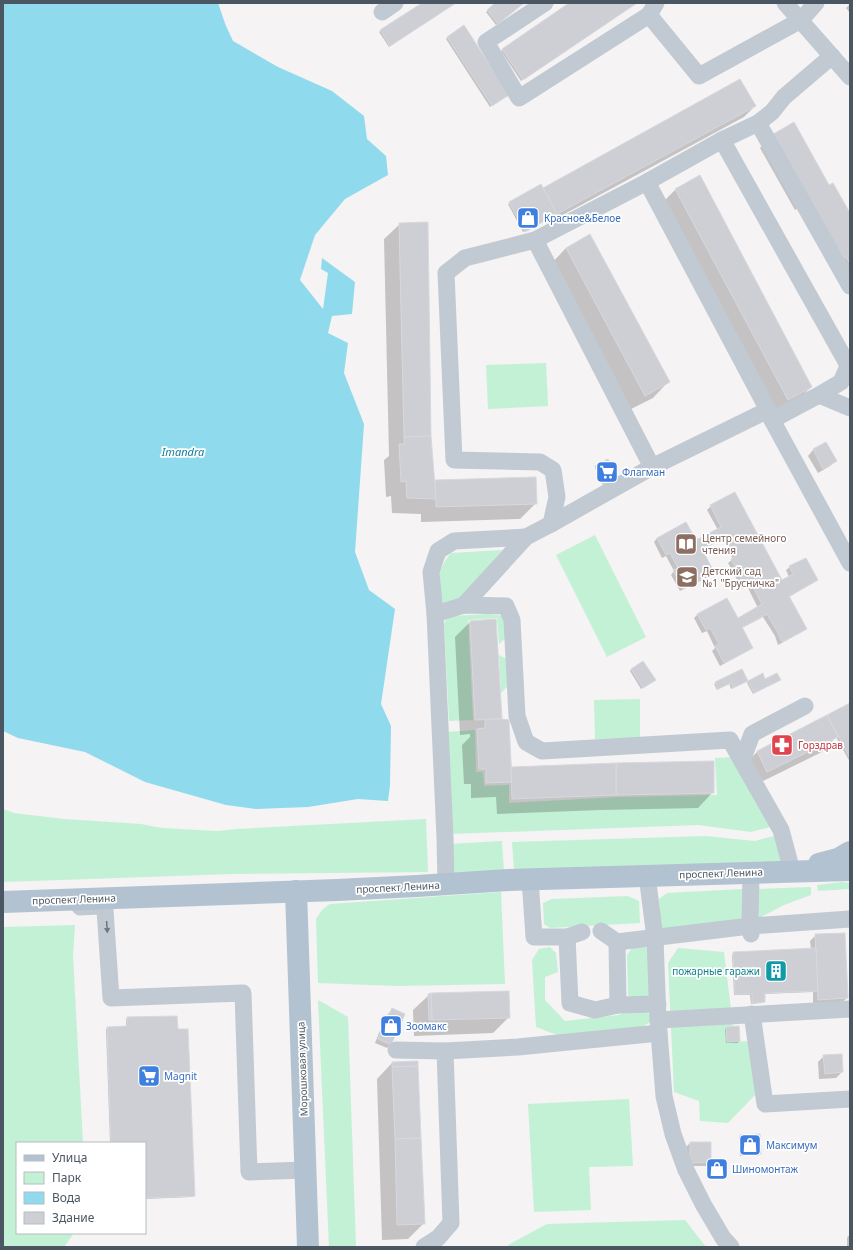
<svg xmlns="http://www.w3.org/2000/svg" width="853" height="1250" viewBox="0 0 853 1250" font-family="'Noto Sans',sans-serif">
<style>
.green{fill:#c3f1d5}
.water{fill:#90daee}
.shadow{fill:#0003}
.building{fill:#cdcfd5;stroke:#d7d9de}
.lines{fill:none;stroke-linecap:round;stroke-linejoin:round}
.minor{stroke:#c1cad2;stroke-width:17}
.major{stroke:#b3c2d1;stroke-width:22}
.oneway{fill:#6e7983}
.labels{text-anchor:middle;stroke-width:3.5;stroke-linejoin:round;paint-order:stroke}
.shop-label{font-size:10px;fill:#366cbe;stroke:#fff;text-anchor:start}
.education-label{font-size:10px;fill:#785e54;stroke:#fff;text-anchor:start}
.health-label{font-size:10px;fill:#be3a42;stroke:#fff;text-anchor:start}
.street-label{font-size:10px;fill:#4a5661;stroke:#fff}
.culture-label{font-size:10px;fill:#0d838f;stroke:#fff;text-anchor:end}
.water-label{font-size:11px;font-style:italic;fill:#0c7c9b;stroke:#fff}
</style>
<rect width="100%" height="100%" fill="#f5f3f3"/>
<g class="green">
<polygon points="546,363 548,406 488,409 486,365"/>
<polygon points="595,535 646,637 607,657 556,555"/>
<path d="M 502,550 L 462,597 L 442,603 C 439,579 435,573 451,553 Z"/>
<polygon points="488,614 504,616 506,638 499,644 497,618 468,620 473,720 449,721 444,624 446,619 452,616"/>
<polygon points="499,655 507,659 508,686 501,693"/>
<polygon points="640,699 640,738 595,739 594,700"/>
<polygon points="475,730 476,772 483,772 484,786 509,785 509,803 619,797 717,795 715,758 735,757 774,826 751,832 698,825 450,834 446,732"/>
<polygon points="3,809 14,813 64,819 141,824 162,828 217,831 237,829 426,819 428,872 232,874 3,882"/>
<polygon points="777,835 785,864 514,870 512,842 706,836 755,841"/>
<polygon points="502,841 504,872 451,875 450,844"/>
<polygon points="842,882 850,883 850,889 818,891 817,885"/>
<polygon points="811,887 811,895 784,905 759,918 758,889"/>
<polygon points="742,889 747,904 743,923 661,932 659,899 667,893"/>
<polygon points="501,892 505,984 396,986 318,983 316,919 322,910 330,904"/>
<polygon points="628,896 639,901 640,923 550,928 544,924 543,903 552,899"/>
<polygon points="75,925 73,956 83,1143 17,1143 17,1233 74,1233 64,1247 3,1247 3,927"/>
<polygon points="550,947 556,953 558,972 545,977 545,1000 565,1021 619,1015 627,1010 644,1011 651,1015 652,1021 638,1029 557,1035 536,1027 532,960 539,949"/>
<polygon points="645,947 652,952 654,994 635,1001 628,995 627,955 632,948"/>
<polygon points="678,948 724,952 733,1026 726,1027 727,1042 753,1041 755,1095 728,1123 700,1121 699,1101 674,1092 668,963"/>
<polygon points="318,1000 348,1017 356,1247 329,1247"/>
<polygon points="629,1099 633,1166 589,1167 591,1210 534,1212 528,1104"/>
<polygon points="685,1220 706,1247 508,1247 508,1245 547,1224"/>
</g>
<polygon class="water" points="3,3 218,3 226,26 233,41 278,67 332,91 364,116 367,139 386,156 388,175 345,199 315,235 300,280 323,309 328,273 321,269 322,258 355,282 352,314 332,316 328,333 348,343 344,373 364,424 355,552 369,590 395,609 381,704 391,726 390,785 388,801 358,799 308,807 256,809 226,805 145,782 85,752 18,738 3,731"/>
<g class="shadow">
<polygon points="423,3 455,3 389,47 379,32"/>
<polygon points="497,3 523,3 496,25 486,12"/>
<polygon points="571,3 636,3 521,81 501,51"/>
<polygon points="850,4 850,13 846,8"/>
<polygon points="464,27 506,96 490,107 446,39"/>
<polygon points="755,106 744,117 546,224 544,221 523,232 508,204 541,185 543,190"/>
<polygon points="771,136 829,187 850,215 850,295 835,267 798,208 795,210 760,148"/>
<polygon points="676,189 811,387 800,398 776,410 665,200"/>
<polygon points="400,224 430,436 434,481 535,478 536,503 520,519 421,522 421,514 392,513 391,496 386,497 384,460 389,456 384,239"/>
<polygon points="590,236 668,382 653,398 629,410 551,264 566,248"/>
<polygon points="826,443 836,461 830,466 818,473 808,456 813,450"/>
<polygon points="596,467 617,477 603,485 595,468"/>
<polygon points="711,506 782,581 789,577 786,570 790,567 817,579 813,583 789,597 806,629 802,632 778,645 775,636 763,617 742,628 752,647 748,651 720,666 712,651 715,648 707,631 702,633 694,618 698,614 737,619 758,608 747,586 742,589 728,563 733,559 722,539 702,550 713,572 710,576 680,591 671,575 674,571 666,556 662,558 654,542 657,538 686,523 696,542 718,530 707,510"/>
<polygon points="495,620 501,719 510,768 713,792 698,808 601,810 497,814 496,797 471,798 471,784 464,784 462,745 470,737 470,734 460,735 455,637 470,622"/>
<polygon points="631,669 653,682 641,689 630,671"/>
<polygon points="780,680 753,694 747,683 748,681"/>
<polygon points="745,682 731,689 729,683 717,690 714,684 716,683"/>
<polygon points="850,704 850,762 836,737 822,752 751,787 742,767 757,752"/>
<polygon points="816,935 847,998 841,1003 813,1005 813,992 764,994 764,1002 762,1003 751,1004 750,995 734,995 732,955 734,953 811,949 810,941"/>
<polygon points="429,995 509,1017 493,1033 414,1036 413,1010"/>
<polygon points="392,1009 390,1045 387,1048 375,1043 385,1018"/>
<polygon points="127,1018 194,1196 192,1197 145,1199 145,1143 110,1143 106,1030 107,1028 126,1027 126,1020"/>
<polygon points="726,1028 739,1041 738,1043 726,1043 725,1029"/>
<polygon points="824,1056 842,1072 836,1078 819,1079 818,1062"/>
<polygon points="392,1063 424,1223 408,1239 382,1240 377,1079"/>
<polygon points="740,1136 760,1154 758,1156 740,1156 739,1137"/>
<polygon points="690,1143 710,1143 710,1162 709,1164 723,1174 722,1176 708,1177 707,1166 687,1166 686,1147"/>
<polygon points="848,1236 850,1236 850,1247 847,1247 847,1238"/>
</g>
<g class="building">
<polygon points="422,3 456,3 390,46 380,30"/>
<polygon points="495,3 524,3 498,24 487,10"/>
<polygon points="569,3 637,3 523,80 502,49"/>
<polygon points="464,25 509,95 492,106 447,37"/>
<polygon points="740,79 756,106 557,214 543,188"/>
<polygon points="794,122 829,185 833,183 850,213 850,264 846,257 844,258 770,136"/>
<polygon points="700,175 812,387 788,400 675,189"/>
<polygon points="541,184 557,214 525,232 509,202"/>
<polygon points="428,222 431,436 404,437 399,223"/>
<polygon points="590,234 670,382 645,396 566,248"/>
<polygon points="431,436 436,499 407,498 406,481 401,482 399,444 404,444 404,437"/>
<polygon points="826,442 837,461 823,469 813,449"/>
<polygon points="608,459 618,477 605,484 595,466"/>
<polygon points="536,477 537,504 436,507 435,480"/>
<polygon points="735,492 782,580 793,574 789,566 806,558 818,580 789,596 807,629 782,642 778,633 767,614 742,627 753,648 724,663 715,646 719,644 710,628 706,630 697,614 727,598 738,618 762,604 751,583 745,586 731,559 736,556 726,537 702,549 714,572 683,589 673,570 678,568 670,553 666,555 657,538 686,522 696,540 721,527 710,505"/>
<polygon points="496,619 502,719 475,720 470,621"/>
<polygon points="643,661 656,680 643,688 631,669"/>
<polygon points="742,669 748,681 733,688 731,683 718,689 715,682"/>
<polygon points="763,673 765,679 777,673 781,680 754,693 748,681"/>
<polygon points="850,703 850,758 827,715"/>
<polygon points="827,715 838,737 767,772 757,751"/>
<polygon points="485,719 502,719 509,720 512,782 486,783 486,769 479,769 477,729 485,728"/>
<polygon points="714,761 714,793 616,795 616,763"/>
<polygon points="616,763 616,795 512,799 511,767"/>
<polygon points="845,933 848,998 818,1000 815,934"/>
<polygon points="816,948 818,991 765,993 765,1002 752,1003 752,994 735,994 733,952"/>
<polygon points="509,991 510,1018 432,1020 431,993"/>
<polygon points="431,993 432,1020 429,1020 428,994"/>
<polygon points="392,1008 405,1014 391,1045 378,1039"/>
<polygon points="177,1016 178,1029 188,1029 195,1196 145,1198 145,1143 111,1143 107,1027 127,1026 127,1017"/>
<polygon points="739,1026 740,1041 727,1042 726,1027"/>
<polygon points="842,1054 843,1072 825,1074 823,1055"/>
<polygon points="418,1061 418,1066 392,1067 392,1062"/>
<polygon points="418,1066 421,1138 395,1139 392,1067"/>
<polygon points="760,1134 761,1154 741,1155 740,1135"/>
<polygon points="421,1138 425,1224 397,1225 395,1139"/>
<polygon points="690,1142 711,1142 711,1162 690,1163"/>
<polygon points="724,1162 724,1175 709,1176 708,1163"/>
</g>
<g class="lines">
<g class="minor">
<polyline points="545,3 486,42 519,98 649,15 656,3"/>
<polyline points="785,3 850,77"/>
<polyline points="382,12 395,3"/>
<polyline points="649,15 699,76 801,20 816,3"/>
<polyline points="758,123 850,286"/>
<polyline points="722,140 848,365"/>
<polyline points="647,182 768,410 772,420 850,563"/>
<polyline points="535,240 652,467"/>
<polyline points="819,395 850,408"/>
<polyline points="772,420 819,395 841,382 850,362"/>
<polyline points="551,524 557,497 553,470 540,462 454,460 446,273 465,258 535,240 647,182 722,140 758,123 772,112 784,97 832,56"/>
<polyline points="464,605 526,537 551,524 652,467 768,410"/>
<polyline points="435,614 464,605 506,606 512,620 517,716 526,742 542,751 730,740 781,830 792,871"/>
<polyline points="742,761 752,734 805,706"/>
<polyline points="751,872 750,926 751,934"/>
<polyline points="647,875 655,938 658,1020 664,1096 673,1134 686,1170 703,1204 723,1238 731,1247"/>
<polyline points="530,879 534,937 567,937 582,932"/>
<polyline points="446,884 445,838 435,614 431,572 438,551 454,541 526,537"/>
<polyline points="80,907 98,906 105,910 111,998 243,993 249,1172 306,1170"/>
<polyline points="601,931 617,942 750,926 850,919"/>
<polyline points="567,937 570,1003 595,1010 618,1005 617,942"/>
<polyline points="618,1005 658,1004"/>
<polyline points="752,1014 765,1104 850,1099"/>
<polyline points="658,1020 850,1009"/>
<polyline points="396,1050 445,1051 451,1223 438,1238 424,1247"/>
<polyline points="445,1051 518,1047 659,1033"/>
</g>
<g class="major">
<polyline points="819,864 838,859 850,852"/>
<polyline points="296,891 308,1247"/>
<polyline points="3,902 337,890 417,886 508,880 850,870"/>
</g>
</g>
<defs><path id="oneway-solid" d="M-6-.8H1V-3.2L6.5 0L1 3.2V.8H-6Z"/></defs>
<use class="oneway" href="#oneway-solid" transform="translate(107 927) rotate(86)"/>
<defs>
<g id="shop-square" transform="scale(1.15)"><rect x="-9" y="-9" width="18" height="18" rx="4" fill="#3f7fe0" stroke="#fff"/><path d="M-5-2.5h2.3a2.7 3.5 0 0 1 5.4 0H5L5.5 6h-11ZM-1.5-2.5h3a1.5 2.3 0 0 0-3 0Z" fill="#fff"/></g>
<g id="supermarket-square" transform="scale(1.15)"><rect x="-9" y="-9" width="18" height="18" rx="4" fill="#3f7fe0" stroke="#fff"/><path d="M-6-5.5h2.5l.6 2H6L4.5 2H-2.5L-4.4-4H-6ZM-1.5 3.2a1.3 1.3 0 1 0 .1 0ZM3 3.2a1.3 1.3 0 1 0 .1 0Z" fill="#fff"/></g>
<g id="library-square" transform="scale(1.15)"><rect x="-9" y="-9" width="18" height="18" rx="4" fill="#8d6e63" stroke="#fff"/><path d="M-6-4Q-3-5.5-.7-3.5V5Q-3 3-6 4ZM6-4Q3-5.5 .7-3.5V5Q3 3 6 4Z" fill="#fff"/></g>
<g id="school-square" transform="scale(1.15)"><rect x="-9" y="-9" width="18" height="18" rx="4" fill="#8d6e63" stroke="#fff"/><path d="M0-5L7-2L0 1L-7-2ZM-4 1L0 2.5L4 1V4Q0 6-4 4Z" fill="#fff"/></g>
<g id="pharmacy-square" transform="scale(1.15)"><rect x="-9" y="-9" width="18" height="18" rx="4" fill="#e0444e" stroke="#fff"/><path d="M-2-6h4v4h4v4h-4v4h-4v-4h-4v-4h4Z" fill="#fff"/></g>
<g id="building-square" transform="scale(1.15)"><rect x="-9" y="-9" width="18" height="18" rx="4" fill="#0f9aa8" stroke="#fff"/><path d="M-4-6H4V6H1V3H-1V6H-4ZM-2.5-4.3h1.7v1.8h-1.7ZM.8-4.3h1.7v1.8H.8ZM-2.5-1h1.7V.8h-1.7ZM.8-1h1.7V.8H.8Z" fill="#fff"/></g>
</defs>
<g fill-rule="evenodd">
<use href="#shop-square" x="528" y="218"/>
<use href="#supermarket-square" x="607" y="472"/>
<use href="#library-square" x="686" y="544"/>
<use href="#school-square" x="687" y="577"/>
<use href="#pharmacy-square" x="782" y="745"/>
<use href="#building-square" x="776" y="971"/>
<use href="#shop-square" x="391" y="1026"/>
<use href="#supermarket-square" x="149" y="1076"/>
<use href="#shop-square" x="750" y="1145"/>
<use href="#shop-square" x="717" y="1169"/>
</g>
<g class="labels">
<g class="shop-label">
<text x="544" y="222">Красное&amp;Белое</text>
<text x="622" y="476">Флагман</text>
<text x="406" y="1030">Зоомакс</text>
<text x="164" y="1080">Magnit</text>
<text x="766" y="1149">Максимум</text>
<text x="732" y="1173">Шиномонтаж</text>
</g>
<g class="education-label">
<text x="702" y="542">Центр семейного<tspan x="702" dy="12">чтения</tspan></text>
<text x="702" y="575">Детский сад<tspan x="702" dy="12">№1 "Брусничка"</tspan></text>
</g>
<g class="health-label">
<text x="798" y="749">Горздрав</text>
</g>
<g class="street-label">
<text transform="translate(721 873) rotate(-2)" y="4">проспект Ленина</text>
<text transform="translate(398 887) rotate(-3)" y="4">проспект Ленина</text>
<text transform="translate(74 899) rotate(-2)" y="4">проспект Ленина</text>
<text transform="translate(302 1069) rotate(-92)" y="4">Морошковая улица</text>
</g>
<g class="culture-label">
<text x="760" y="975">пожарные гаражи</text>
</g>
<g class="water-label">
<text x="183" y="456">Imandra</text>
</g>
</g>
<rect width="853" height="1250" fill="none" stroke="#4a5661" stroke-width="8"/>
<rect x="16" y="1142" width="130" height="92" fill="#ffffff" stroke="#b7bbc0"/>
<rect x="24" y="1155" width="20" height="6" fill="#b3c2d1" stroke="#b7bbc0"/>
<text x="52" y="1162" font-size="12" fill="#4a5661">Улица</text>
<rect x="24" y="1172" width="20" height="12" fill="#c3f1d5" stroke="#b7bbc0"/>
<text x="52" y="1182" font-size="12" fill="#4a5661">Парк</text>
<rect x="24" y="1192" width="20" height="12" fill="#90daee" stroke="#b7bbc0"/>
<text x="52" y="1202" font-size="12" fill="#4a5661">Вода</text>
<rect x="24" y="1212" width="20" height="12" fill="#cdcfd5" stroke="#b7bbc0"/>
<text x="52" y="1222" font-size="12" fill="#4a5661">Здание</text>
</svg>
